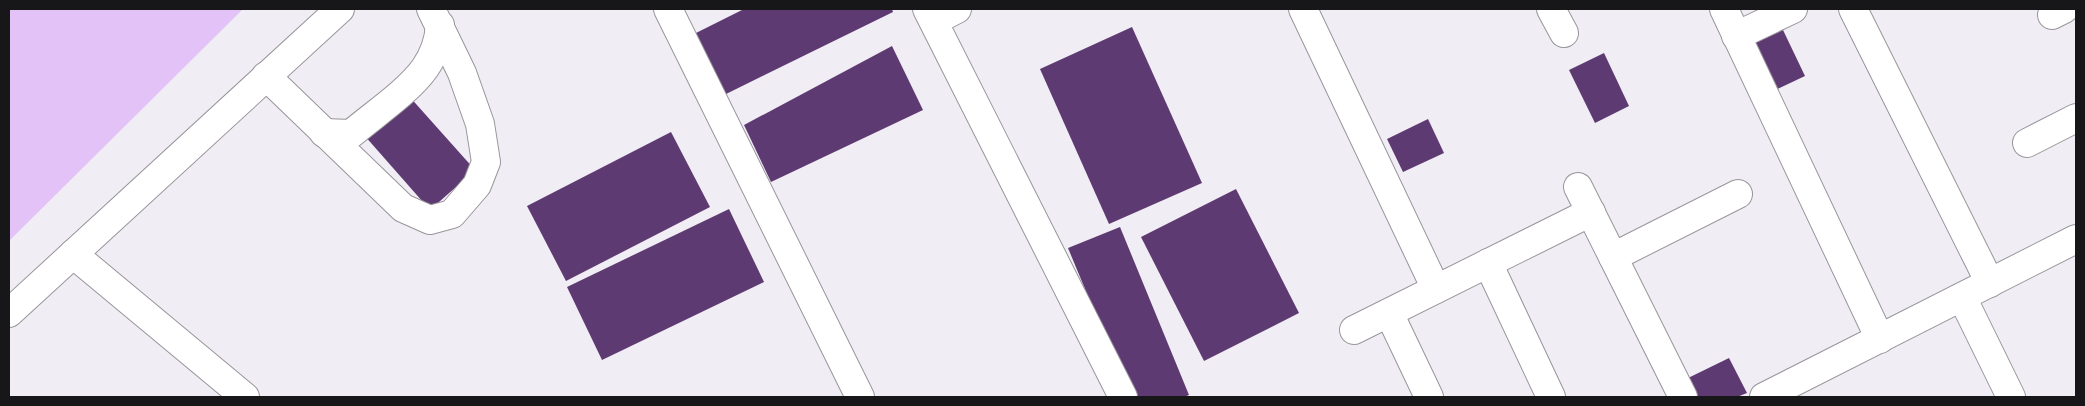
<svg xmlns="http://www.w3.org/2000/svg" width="2085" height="406" viewBox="0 0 2085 406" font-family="'Roboto Condensed',sans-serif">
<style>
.green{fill:#e3c3f7}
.building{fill:#5e3a72}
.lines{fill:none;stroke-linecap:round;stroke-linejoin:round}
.minor-casing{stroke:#98959b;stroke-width:30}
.minor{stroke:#fff;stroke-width:28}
</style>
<rect width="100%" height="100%" fill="#f1edf4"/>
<polygon class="green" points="9,9 243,9 9,241"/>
<g class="building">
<polygon points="744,9 892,9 893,12 722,96 692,35"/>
<polygon points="1132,27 1202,183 1109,224 1040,69"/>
<polygon points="1783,30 1805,76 1767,94 1745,48"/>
<polygon points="892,46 923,110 771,182 744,125"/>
<polygon points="1604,53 1629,106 1595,123 1569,70"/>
<polygon points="408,95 475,170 430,210 364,135"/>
<polygon points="1428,119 1444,153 1403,172 1387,139"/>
<polygon points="671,132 710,207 566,281 527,206"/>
<polygon points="1236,189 1299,313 1204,361 1141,237"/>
<polygon points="729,209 764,282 602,360 567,287"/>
<polygon points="1120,227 1189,395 1184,397 1130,397 1068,248"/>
<polygon points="1729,358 1747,393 1737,397 1693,397 1684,380"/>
</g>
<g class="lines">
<g class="minor-casing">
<g id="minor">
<polyline points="668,9 860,397"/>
<polyline points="927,9 1123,397"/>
<polyline points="1303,9 1436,289"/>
<polyline points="1551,9 1564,33"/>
<polyline points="1724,9 1880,339"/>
<polyline points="1853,9 1990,283"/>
<polyline points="2052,15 2064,9"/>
<polyline points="934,21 957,9"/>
<polyline points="1736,36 1793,9"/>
<polyline points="266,76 403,208 430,220 452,214 477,185 486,162 480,124 462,73 431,9"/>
<path d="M 324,133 L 351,134 C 373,115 409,91 425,68 C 434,55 439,40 440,25"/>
<polyline points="2027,143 2076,118"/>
<polyline points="1578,187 1683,397"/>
<polyline points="73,254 245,397"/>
<polyline points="1613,257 1738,194"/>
<polyline points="1488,263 1551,397"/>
<polyline points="1962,297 2011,397"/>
<polyline points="9,313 340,9"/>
<polyline points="1389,313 1429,397"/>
<polyline points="1354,330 1591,212"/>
<polyline points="1764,397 2076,239"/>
</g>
</g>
<use href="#minor" class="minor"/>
</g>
<rect width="2085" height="406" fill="none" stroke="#171618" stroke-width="20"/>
</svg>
